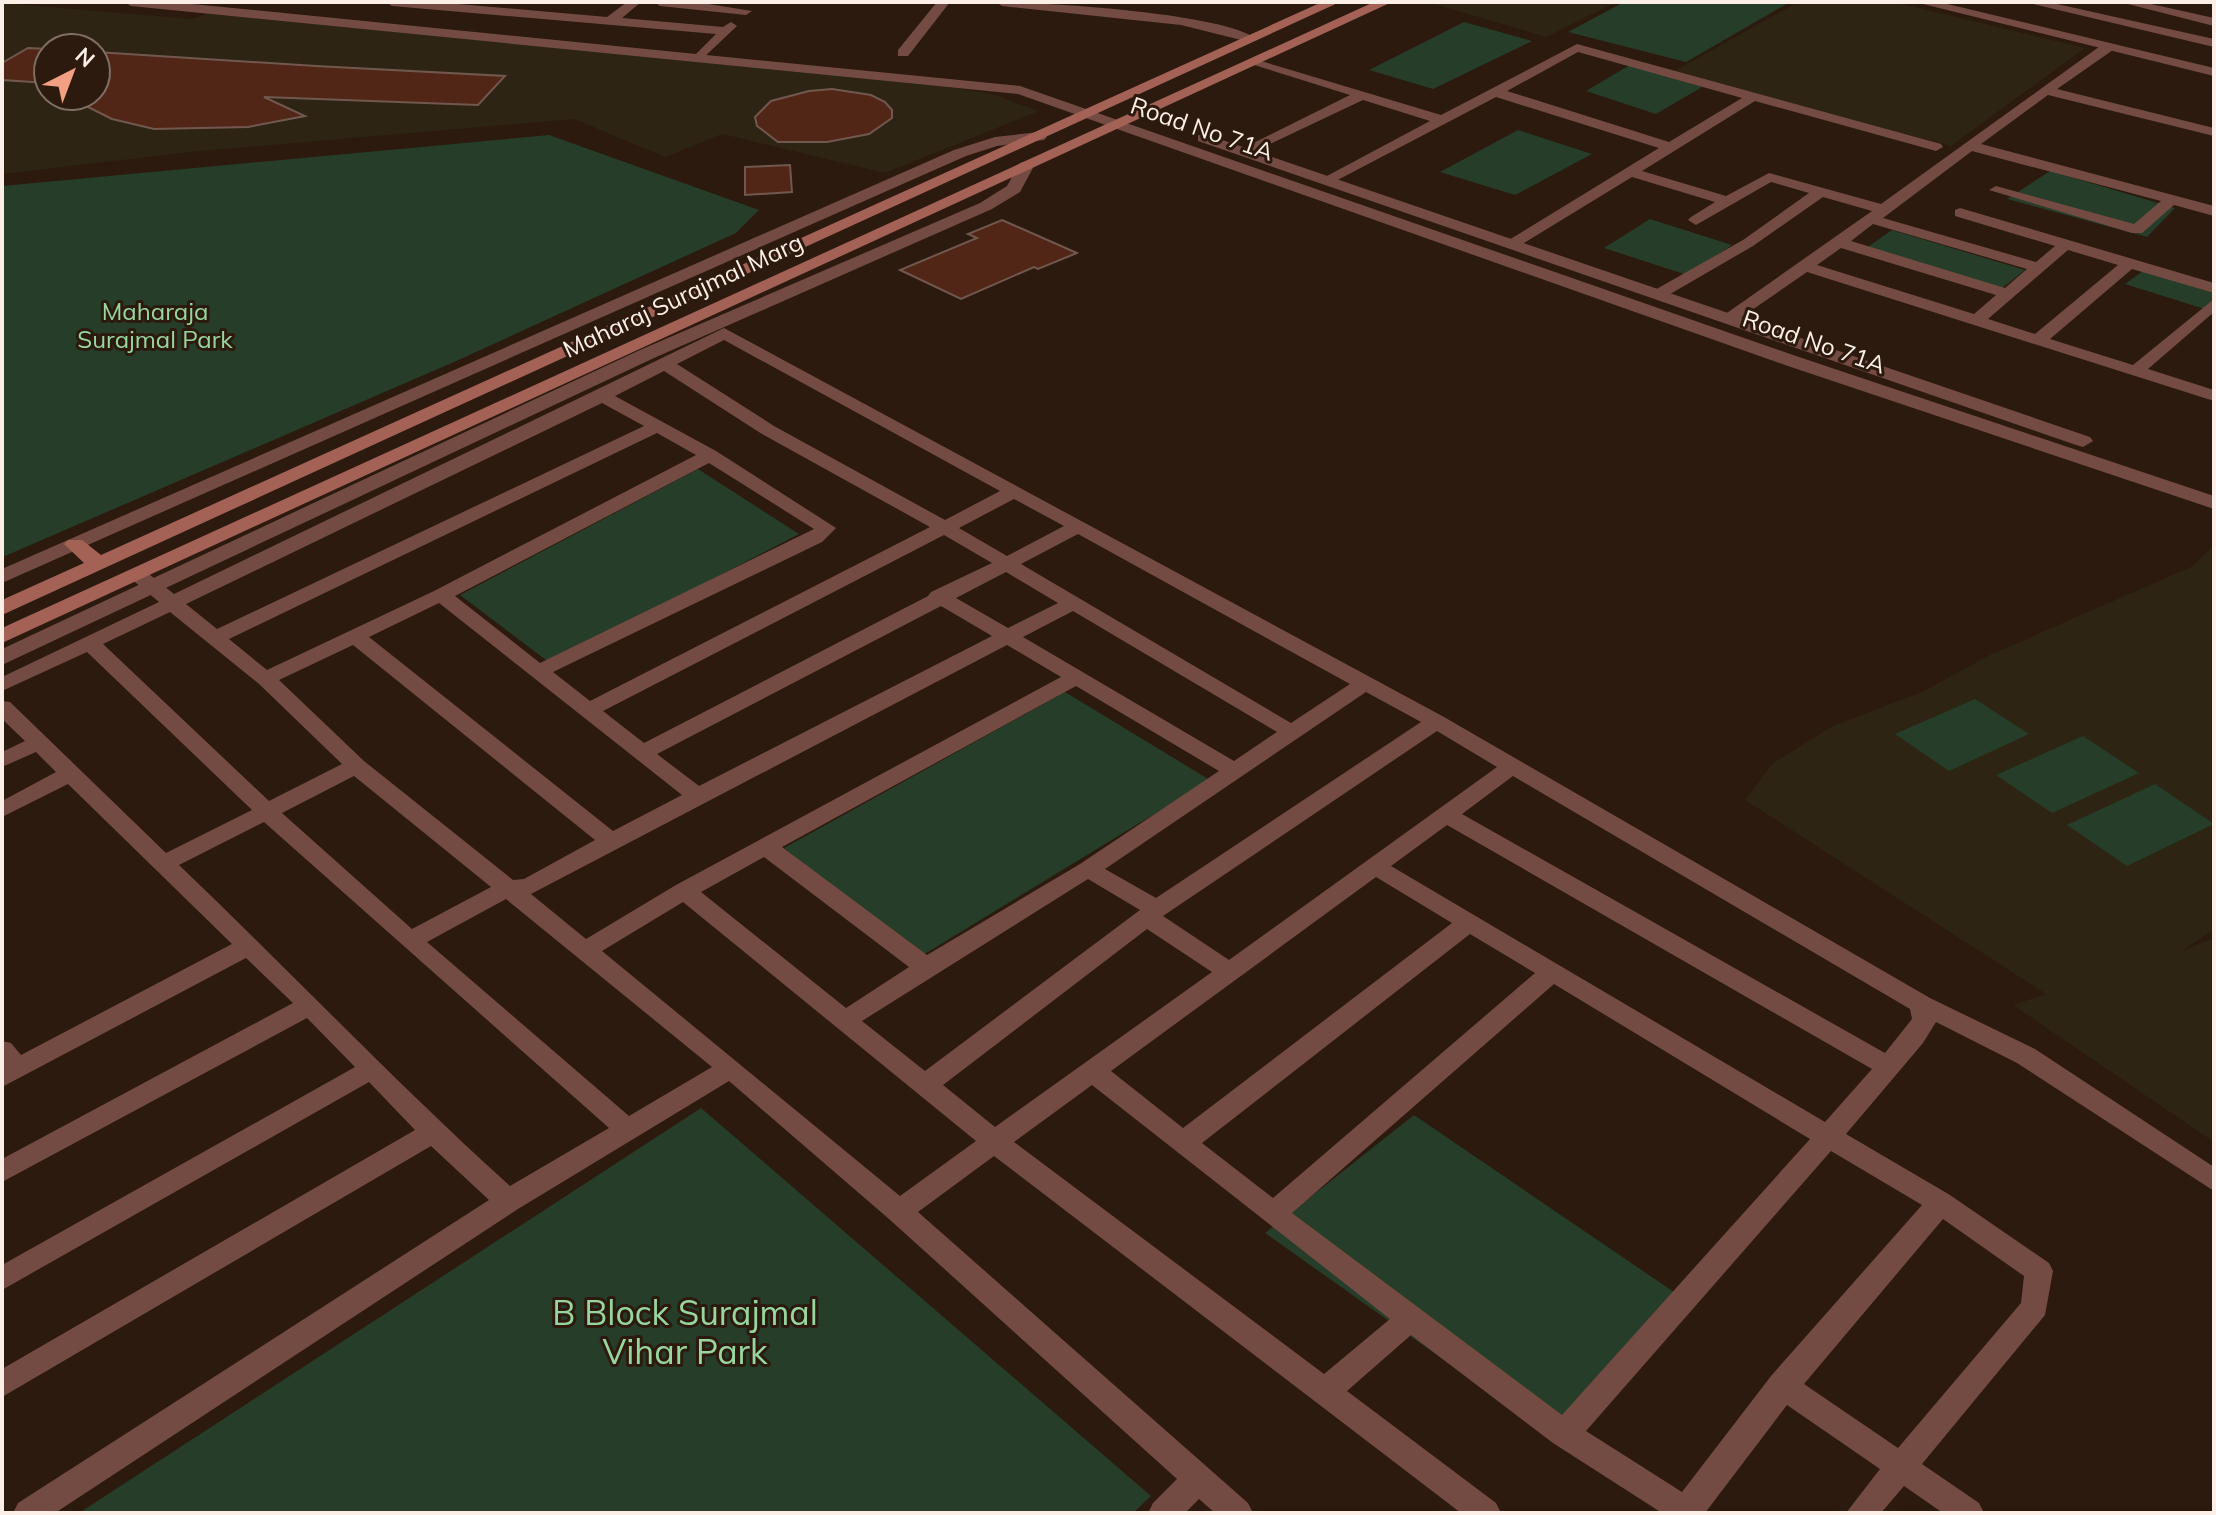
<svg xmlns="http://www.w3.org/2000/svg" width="2216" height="1515" viewBox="0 0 2216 1515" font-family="Mulish,sans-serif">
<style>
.education{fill:#2d2414;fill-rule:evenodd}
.green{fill:#263d29}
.building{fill:#512617;stroke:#71584f;stroke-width:2}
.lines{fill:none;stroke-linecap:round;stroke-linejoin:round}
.minor{fill:#744b43;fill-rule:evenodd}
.tertiary{fill:#744b43;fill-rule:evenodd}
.secondary{fill:#a46257;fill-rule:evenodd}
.labels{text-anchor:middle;stroke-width:6;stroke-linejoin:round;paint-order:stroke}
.far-street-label{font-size:24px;fill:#fcefe7;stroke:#2b1a0d}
.far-park-label{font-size:24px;fill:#97d69f;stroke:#2b1a0d}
.near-park-label{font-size:34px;fill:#97d69f;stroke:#2b1a0d}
</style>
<rect width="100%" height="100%" fill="#2b1a0d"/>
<g class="education">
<polygon points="1427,2 1617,2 1546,37"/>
<polygon points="1798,2 1894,2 2085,48 1951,146 1671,73"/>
<path d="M 2,3 L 192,19 L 208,14 L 723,63 L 955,88 L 992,94 L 1039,111 L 885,173 L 722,134 L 665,157 L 574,119 L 200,151 L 2,174 ZM 48,48 L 96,48 L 96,96 L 48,96 Z"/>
<polygon points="2214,545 2214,929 2182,951 2214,938 2214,1142 2013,1005 2046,994 1745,800 1773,763 1833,726 1922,692 1990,655 2193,566"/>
</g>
<g class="green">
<polygon points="1624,2 1790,2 1686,62 1568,32"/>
<polygon points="1464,22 1532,41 1433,89 1369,70"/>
<polygon points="1630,65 1702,87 1656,114 1586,91"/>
<polygon points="1518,130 1592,154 1515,195 1440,172"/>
<polygon points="549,135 759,210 736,233 454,362 5,556 2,555 2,186"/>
<polygon points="2050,171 2175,208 2147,237 2007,199"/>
<polygon points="1650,219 1732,245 1687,275 1604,248"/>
<polygon points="1892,230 2025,270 1996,293 1862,251"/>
<polygon points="2143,271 2214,293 2214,312 2125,284"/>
<polygon points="698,469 799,534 550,663 460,595"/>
<polygon points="1065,692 1210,780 918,958 784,848"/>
<polygon points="1975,699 2029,734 1949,771 1895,734"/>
<polygon points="2083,736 2139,773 2052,813 1996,775"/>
<polygon points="2155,784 2214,824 2127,866 2067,825"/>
<polygon points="701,1108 1151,1496 1133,1513 79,1513"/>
<polygon points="1414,1115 1690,1303 1551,1436 1265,1233"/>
</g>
<g class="building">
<polygon points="28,48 48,49 48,83 2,80 2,63"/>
<polygon points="96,52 316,66 505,76 478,105 264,97 305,116 248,127 154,129 112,119 82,104 96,98"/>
<polygon points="832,89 871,95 885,102 892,110 892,118 869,134 827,142 778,142 757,126 755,117 771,101 809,91"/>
<polygon points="790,165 792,192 745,195 745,167"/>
<polygon points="1002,220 1077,253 1038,269 1034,267 961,299 900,270 977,238 968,234"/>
</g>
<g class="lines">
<g class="minor">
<polygon points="386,2 435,2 607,17 627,2 641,2 622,18 723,27 731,22 737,26 700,61 693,57 716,34 392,6"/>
<polygon points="654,2 696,2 752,11 746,15 660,6"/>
<polygon points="937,2 950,2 908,56 898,56 898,50"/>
<path d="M 996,2 C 1044,2 1221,13 1255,38 L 1249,42 L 1181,25 L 1002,6 Z"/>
<polygon points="2025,2 2048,2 2214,39 2214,47"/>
<polygon points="2120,2 2142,2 2214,18 2214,26"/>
<path d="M 1577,44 L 1941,144 L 1943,147 L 1936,151 L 1755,101 L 1642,171 L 1726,196 L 1769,173 L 1881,204 L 2103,44 L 2113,44 L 2113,50 L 2057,89 L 2214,128 L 2214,136 L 2048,95 L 1981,144 L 2214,206 L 2214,216 L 2174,205 L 2142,233 L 2132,233 L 1989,190 L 1996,186 L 2134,224 L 2161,201 L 1972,151 L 1883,218 L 2036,262 L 2055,246 L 1955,216 L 1955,210 L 1960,208 L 2214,283 L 2214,293 L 2132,269 L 2050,339 L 2133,365 L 2214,299 L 2214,312 L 2148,369 L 2214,390 L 2214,401 L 1807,272 L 1736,321 L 1724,321 L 1724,315 L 1872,211 L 1823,197 L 1753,246 L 1665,297 L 1653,297 L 1653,291 L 1743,240 L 1809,193 L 1771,182 L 1696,225 L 1688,220 L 1691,217 L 1715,202 L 1632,177 L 1519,246 L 1509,246 L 1509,240 L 1659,148 L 1496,97 L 1330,184 L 1325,183 L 1325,177 L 1430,121 L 1363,100 L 1249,154 L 1237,151 L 1350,95 L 1251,64 L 1251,58 L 1441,115 ZM 1578,52 L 1742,98 L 1669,142 L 1507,91 ZM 1873,224 L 2027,269 L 2005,288 L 1851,241 ZM 1841,248 L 1996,295 L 1974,314 L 1817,265 ZM 2068,250 L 2118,265 L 2035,334 L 1988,319 Z"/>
<path d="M 724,328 L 1444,717 L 1930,998 L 2035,1049 L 2214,1167 L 2214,1191 L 2017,1063 L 1936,1022 L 1923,1043 L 1846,1134 L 1950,1195 L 2049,1263 L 2053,1271 L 2045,1315 L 1922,1464 L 1979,1503 L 1984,1513 L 1943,1513 L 1904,1486 L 1881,1513 L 1846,1513 L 1880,1469 L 1787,1405 L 1705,1513 L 1662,1513 L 1553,1443 L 1411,1335 L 1347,1391 L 1496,1503 L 1501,1513 L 1461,1513 L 994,1156 L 918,1212 L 1248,1503 L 1253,1513 L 1215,1513 L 1199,1499 L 1185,1513 L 1148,1513 L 1153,1503 L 1177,1479 L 889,1219 L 729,1081 L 518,1209 L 55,1513 L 13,1513 L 18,1503 L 489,1200 L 431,1146 L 2,1397 L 2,1369 L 415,1130 L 369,1082 L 2,1290 L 2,1265 L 355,1067 L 307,1018 L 2,1182 L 2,1159 L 293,1003 L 246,958 L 2,1087 L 2,1041 L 11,1043 L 21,1055 L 232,944 L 68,784 L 2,817 L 2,801 L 56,772 L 36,752 L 2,767 L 2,752 L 25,741 L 2,719 L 2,701 L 10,702 L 166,853 L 252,810 L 87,652 L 2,691 L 2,677 L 159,602 L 130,578 L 127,574 L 130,570 L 144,570 L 174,594 ZM 724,340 L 1000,491 L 945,520 L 774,426 L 677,364 ZM 664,371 L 762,434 L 930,527 L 590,701 L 553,672 L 822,542 L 836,528 L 716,451 L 615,396 ZM 602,403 L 644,426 L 217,629 L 186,604 ZM 657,433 L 696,455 L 434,591 L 267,670 L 229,639 ZM 709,463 L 814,529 L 540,663 L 455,596 ZM 1014,499 L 1064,526 L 1007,556 L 959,528 ZM 1078,534 L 1350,684 L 1291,723 L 1021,564 ZM 944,535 L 992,563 L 931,592 L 928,596 L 644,743 L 603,711 ZM 1006,572 L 1058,603 L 1008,628 L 956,598 ZM 439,603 L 682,795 L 613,831 L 369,637 ZM 941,606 L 992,636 L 699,786 L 657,754 ZM 1073,611 L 1277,732 L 1234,761 L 1023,637 ZM 170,612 L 258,683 L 342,764 L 269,801 L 103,644 ZM 353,645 L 595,840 L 524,879 L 513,880 L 364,761 L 279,680 ZM 1007,645 L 1061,677 L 676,885 L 586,939 L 531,894 ZM 1076,686 L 1219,771 L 1080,864 L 927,955 L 782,847 ZM 1366,692 L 1421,722 L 1156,898 L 1105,869 ZM 1437,731 L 1497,767 L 1229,960 L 1163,916 ZM 354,776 L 491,887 L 412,929 L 282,813 ZM 1513,776 L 1910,1009 L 1912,1019 L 1885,1053 L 1462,814 ZM 264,822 L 609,1128 L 510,1186 C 396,1083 290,971 179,865 ZM 1447,825 L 1872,1069 L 1825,1122 L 1391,866 ZM 764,857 L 909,967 L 846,1008 L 701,892 ZM 1376,877 L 1452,923 L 1183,1128 L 1111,1071 ZM 1088,879 L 1140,910 L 925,1071 L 862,1021 ZM 506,899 L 712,1067 L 629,1116 L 427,942 ZM 683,902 L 976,1141 L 900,1196 L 602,951 ZM 1147,929 L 1212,972 L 995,1127 L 943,1085 ZM 1470,934 L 1535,973 L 1273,1198 L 1202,1143 ZM 1554,984 L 1810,1139 L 1562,1415 L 1292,1213 ZM 1092,1085 L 1390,1319 L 1324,1374 L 1014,1142 ZM 1831,1151 L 1922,1205 L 1771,1376 L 1682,1492 L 1586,1431 ZM 1943,1219 L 2024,1276 L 2021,1303 L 1898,1448 L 1804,1384 Z"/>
</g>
<g class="tertiary">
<polygon points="124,2 172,2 1020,86 1799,357 2214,496 2214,509 1785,365 1018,94 131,6"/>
<polygon points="1915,2 1939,2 2214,68 2214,76"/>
<polygon points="1039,132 1047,137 1044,140 997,146 966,156 2,583 2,569 954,150 995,137"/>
<polygon points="1198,135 1208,135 2090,437 2093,441 2083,447 2076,445 1198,141"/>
<polygon points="1026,161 1034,166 1020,192 992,209 654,358 2,665 2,649 640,350 980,203 1007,186 1020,163"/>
</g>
<g class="secondary">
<polygon points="1322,2 1340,2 2,615 2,600 84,563 64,544 68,540 82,540 101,555"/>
<polygon points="1374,2 1392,2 2,643 2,628"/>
</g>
</g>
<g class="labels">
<g class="far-street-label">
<text transform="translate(1202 129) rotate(19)" y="8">Road No 71A</text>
<text transform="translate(683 296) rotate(-25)" y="8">Maharaj Surajmal Marg</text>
<text transform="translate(1814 342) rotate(19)" y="8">Road No 71A</text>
</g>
<g class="far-park-label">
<text x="155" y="320">Maharaja<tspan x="155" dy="28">Surajmal Park</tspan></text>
</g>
<g class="near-park-label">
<text x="685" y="1325">B Block Surajmal<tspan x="685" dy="39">Vihar Park</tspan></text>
</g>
</g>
<rect width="2216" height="1515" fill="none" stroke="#fcefe7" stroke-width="8"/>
<g transform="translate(72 72) rotate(42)"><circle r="38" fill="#2b1a0d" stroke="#7f6f64" stroke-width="2"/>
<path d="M0-6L14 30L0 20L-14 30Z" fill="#f39f83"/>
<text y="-12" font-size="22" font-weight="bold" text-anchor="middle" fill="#fcefe7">N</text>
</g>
</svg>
